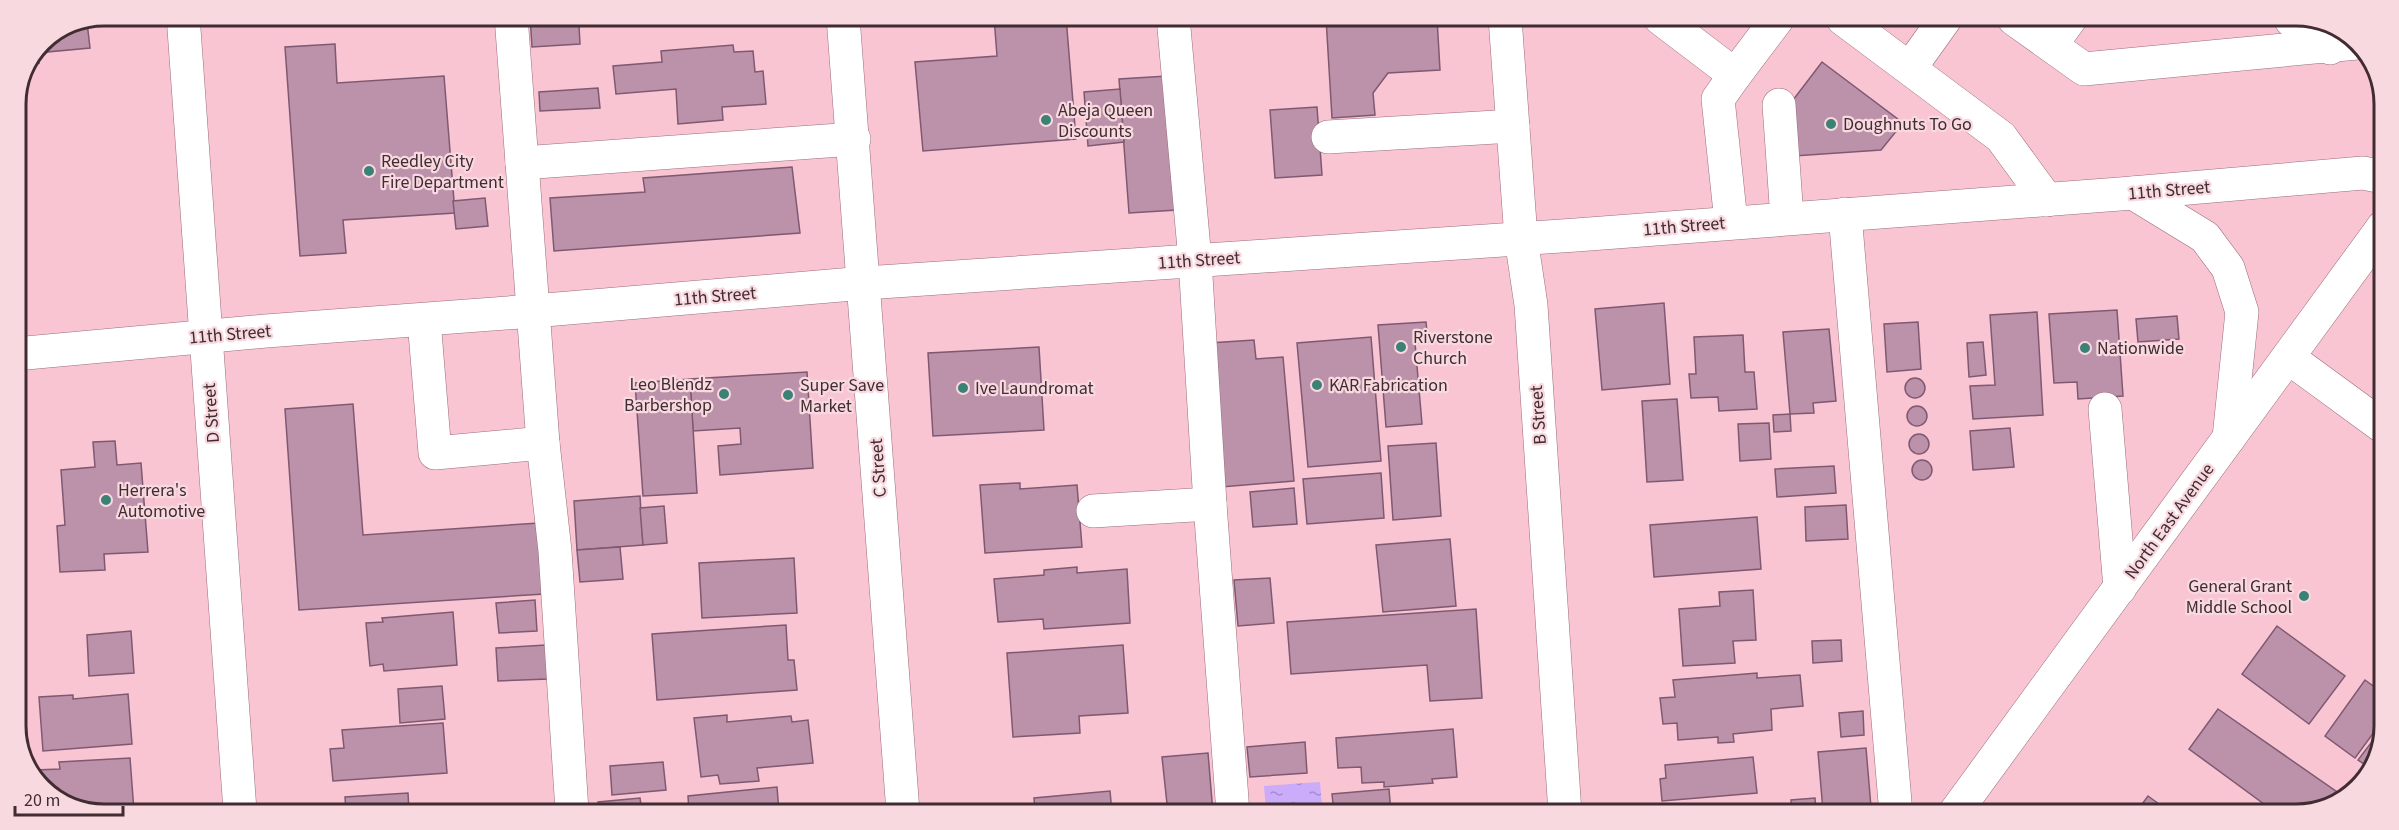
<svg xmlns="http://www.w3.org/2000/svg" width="2399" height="830" viewBox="0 0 2399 830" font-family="'Source Sans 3',sans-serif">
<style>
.water{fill:url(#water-ripples)}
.building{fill:#bc92ab;stroke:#7f5971;stroke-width:1.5}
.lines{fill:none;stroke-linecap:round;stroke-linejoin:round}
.minor-casing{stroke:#9b6d79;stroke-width:34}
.major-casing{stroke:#9b6d79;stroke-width:34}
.minor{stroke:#fff;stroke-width:33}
.major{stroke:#fff;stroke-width:33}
.poi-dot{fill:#3c8176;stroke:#f8d9e0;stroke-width:2}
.labels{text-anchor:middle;stroke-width:4.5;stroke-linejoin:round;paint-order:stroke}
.poi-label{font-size:18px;fill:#402c31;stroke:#f8d9e0;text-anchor:start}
.street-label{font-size:18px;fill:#402c31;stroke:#f8d9e0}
.rim{fill:none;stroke:#402c31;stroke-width:3}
</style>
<defs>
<pattern id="water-ripples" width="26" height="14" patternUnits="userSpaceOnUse" patternTransform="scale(1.5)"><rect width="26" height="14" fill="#cbacfb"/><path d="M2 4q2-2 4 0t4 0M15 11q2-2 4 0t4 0" fill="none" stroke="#a68ccc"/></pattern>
</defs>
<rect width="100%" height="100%" fill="#f9c5d2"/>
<polygon class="water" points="1320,782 1322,807 1266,811 1264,786"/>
<g class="building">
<polygon points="530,16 594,16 595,25 579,26 580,44 532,47"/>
<polygon points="636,16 716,16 716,18 637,24"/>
<polygon points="994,17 1066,17 1076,139 923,151 915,62 997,56"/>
<polygon points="1326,18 1437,18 1440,70 1388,73 1373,93 1375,115 1332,118"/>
<polygon points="87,22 90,48 37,53 39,63 30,64 41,41"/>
<polygon points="335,44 337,83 444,76 455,213 343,220 346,253 300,256 285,47"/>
<polygon points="733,45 734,52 753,51 755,72 763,71 766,104 722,107 723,120 678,124 676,89 616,94 613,66 662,62 661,51"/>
<polygon points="1822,62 1903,123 1881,150 1794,156 1790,104"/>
<polygon points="1167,76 1177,210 1129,213 1119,79"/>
<polygon points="598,88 600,108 540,111 539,92"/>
<polygon points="1120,89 1124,142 1088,146 1084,92"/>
<polygon points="1317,107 1322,175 1275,178 1270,110"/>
<polygon points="792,167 800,233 554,251 550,198 645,192 643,178"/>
<polygon points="485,198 488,226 456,229 453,201"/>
<polygon points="1664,303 1670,384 1602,390 1595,309"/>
<polygon points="2117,310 2123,396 2078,399 2077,382 2054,383 2049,314"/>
<polygon points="2037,312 2043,415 1973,419 1970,386 1995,385 1990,315"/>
<polygon points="2177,316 2179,339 2138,342 2136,319"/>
<polygon points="1426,322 1428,342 1415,343 1422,424 1386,427 1378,325"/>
<polygon points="1918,322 1921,369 1887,372 1884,324"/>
<polygon points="1829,329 1836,401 1813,403 1814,413 1790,414 1783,332"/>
<polygon points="1743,335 1745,372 1754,372 1757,409 1719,411 1718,397 1691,398 1689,374 1696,374 1694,337"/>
<polygon points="1371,337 1381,461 1308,467 1297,343"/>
<polygon points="1254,340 1256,359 1283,357 1294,481 1221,487 1209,343"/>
<polygon points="1983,342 1986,375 1969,377 1967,343"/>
<polygon points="1039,347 1044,430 933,436 928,353"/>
<polygon points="807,372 813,468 720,475 718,446 741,444 740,428 693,431 690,379"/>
<circle cx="1915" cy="388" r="10"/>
<polygon points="690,379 697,493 643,496 635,383"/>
<polygon points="1677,399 1683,480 1647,482 1642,401"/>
<polygon points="353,404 363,535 539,523 544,594 299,610 285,409"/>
<circle cx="1917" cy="416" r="10"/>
<polygon points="1790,414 1791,431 1774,432 1773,415"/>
<polygon points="1769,423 1771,459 1740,461 1738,424"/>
<polygon points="2010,428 2014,467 1973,470 1970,431"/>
<circle cx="1919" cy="444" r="10"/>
<polygon points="115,441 117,465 141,463 148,552 104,554 105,570 60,572 57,526 65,525 61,470 95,467 93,442"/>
<polygon points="1436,443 1441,516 1393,520 1388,446"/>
<circle cx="1922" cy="470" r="10"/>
<polygon points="1834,466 1836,493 1777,497 1775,469"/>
<polygon points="1381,473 1384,518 1307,524 1303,479"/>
<polygon points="1020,483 1020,489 1077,485 1082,547 985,553 980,485"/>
<polygon points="1294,488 1297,524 1253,527 1250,492"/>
<polygon points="640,496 643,545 577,550 574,501"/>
<polygon points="1846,505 1848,539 1806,541 1805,507"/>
<polygon points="664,506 667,543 643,545 640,508"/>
<polygon points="1757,517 1761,569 1654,577 1650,525"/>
<polygon points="1450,539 1456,606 1383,612 1376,545"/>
<polygon points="620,547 623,579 580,582 577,550"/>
<polygon points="794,558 797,613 702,618 699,563"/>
<polygon points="1077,567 1077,573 1127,569 1130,623 1044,629 1043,619 998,622 994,579 1044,575 1044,570"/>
<polygon points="1270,578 1274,623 1238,626 1234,580"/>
<polygon points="1753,590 1756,640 1733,641 1735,663 1683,666 1679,609 1720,606 1719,592"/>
<polygon points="535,600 537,631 499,633 496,603"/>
<polygon points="1476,609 1482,698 1430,701 1427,665 1291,674 1287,622"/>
<polygon points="453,612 457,665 384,671 383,664 370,666 366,623 383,622 382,618"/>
<polygon points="786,625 788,660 794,660 797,690 657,700 652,634"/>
<polygon points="2277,626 2345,676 2309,724 2242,674"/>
<polygon points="131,631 134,673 89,676 87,635"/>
<polygon points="1841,640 1842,661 1813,663 1812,641"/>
<polygon points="546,645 548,679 498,681 496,648"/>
<polygon points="1123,645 1128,713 1079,716 1080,733 1013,737 1007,653"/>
<polygon points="1757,673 1757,678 1800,675 1803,706 1771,709 1772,730 1733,734 1734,742 1718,743 1718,737 1678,740 1677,723 1663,724 1660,698 1675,697 1673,680"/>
<polygon points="2365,680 2380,691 2380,724 2355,758 2325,736"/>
<polygon points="442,686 445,719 400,723 398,689"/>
<polygon points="128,694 132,744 43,751 39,697 73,695 73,699"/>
<polygon points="2218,709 2340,794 2334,802 2296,815 2279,815 2189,749"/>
<polygon points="1863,711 1864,735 1841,737 1839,713"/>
<polygon points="727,715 727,722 791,716 792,722 808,720 813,763 757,768 759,781 720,784 718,775 701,777 694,718"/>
<polygon points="443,723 447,773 333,781 330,749 344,748 342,730"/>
<polygon points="1453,729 1457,777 1432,779 1433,783 1384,787 1384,782 1362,783 1361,767 1338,768 1336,738"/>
<polygon points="2380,731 2379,755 2370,768 2358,760"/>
<polygon points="1305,742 1307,773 1250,777 1247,747"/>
<polygon points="1866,748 1871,807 1823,811 1818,752"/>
<polygon points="1208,753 1213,813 1168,813 1162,757"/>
<polygon points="1753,757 1757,793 1662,801 1660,779 1666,778 1665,765"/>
<polygon points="130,758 134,811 75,810 36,783 35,770 60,769 59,762"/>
<polygon points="663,762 666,790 612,795 610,766"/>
<polygon points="777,787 779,812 689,812 688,796"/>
<polygon points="1389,789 1391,813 1334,813 1332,794"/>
<polygon points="1110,791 1112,813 1035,812 1034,798"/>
<polygon points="408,793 409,811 346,811 345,797"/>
<polygon points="2148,796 2174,815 2134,815"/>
<polygon points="640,798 642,812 599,811 598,802"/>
<polygon points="1815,798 1816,814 1792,814 1791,800"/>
</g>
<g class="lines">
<g class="minor-casing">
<g id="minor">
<polyline points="183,15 240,811"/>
<polyline points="511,16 543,443 555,551 572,811"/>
<polyline points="843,17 903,812"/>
<polyline points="1173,17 1195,260 1210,504 1233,813"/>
<polyline points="1505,18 1521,238 1531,305 1565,813"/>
<polyline points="1660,18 1735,75 1778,18"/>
<polyline points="1843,19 2001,137 2047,200"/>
<polyline points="2014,19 2084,69 2357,43"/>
<polyline points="2291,20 2330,48"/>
<polyline points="2051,45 2070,19"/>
<polyline points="1910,68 1945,19"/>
<polyline points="1779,105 1787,218"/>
<polyline points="1328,137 1513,126"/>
<polyline points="522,163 854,139"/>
<polyline points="2133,193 2205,237 2228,268 2242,312 2229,438"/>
<polyline points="1845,214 1896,814"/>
<polyline points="1731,222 1718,99 1735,75"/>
<polyline points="424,320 435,453 543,443"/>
<polyline points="2289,358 2382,426"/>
<polyline points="2105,409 2120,588"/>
<polyline points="1093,511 1210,504"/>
<polyline points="1954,814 2383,227"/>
</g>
</g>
<g class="major-casing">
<polyline id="major" points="15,354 266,331 533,311 865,283 1576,235 2120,194 2363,173 2383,177"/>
</g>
<use href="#minor" class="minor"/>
<use href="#major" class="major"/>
</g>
<g class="poi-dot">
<circle cx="1046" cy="120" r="6"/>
<circle cx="1831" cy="124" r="6"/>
<circle cx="369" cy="171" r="6"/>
<circle cx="1401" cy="347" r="6"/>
<circle cx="2085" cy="348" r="6"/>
<circle cx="1317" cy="385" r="6"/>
<circle cx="963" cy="388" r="6"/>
<circle cx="724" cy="394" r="6"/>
<circle cx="788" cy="395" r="6"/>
<circle cx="106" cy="500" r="6"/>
<circle cx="2304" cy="596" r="6"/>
</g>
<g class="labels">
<g class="poi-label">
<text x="1058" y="116">Abeja Queen<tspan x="1058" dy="21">Discounts</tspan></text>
<text x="1843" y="130">Doughnuts To Go</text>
<text x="381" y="167">Reedley City<tspan x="381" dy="21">Fire Department</tspan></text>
<text x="1413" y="343">Riverstone<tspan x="1413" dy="21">Church</tspan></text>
<text x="2097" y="354">Nationwide</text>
<text x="712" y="390" text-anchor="end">Leo Blendz<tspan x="712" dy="21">Barbershop</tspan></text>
<text x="800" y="391">Super Save<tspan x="800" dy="21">Market</tspan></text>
<text x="1329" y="391">KAR Fabrication</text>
<text x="975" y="394">Ive Laundromat</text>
<text x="118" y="496">Herrera's<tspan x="118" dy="21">Automotive</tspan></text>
<text x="2292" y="592" text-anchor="end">General Grant<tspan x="2292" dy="21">Middle School</tspan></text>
</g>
<g class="street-label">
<text transform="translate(2169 190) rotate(-5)" y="6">11th Street</text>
<text transform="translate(1684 226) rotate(-5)" y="6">11th Street</text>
<text transform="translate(1199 260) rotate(-4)" y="6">11th Street</text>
<text transform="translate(715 296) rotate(-5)" y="6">11th Street</text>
<text transform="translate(230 334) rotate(-5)" y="6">11th Street</text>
<text transform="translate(211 413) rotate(-94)" y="6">D Street</text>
<text transform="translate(1538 415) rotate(-94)" y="6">B Street</text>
<text transform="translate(878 468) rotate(-94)" y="6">C Street</text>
<text transform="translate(2169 521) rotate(-54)" y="6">North East Avenue</text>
</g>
</g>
<path d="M0 0H2399V830H0ZM104 26H2296A78 78 0 0 1 2374 104V726A78 78 0 0 1 2296 804H104A78 78 0 0 1 26 726V104A78 78 0 0 1 104 26Z" fill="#f8d9e0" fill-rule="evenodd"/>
<path class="rim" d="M104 26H2296A78 78 0 0 1 2374 104V726A78 78 0 0 1 2296 804H104A78 78 0 0 1 26 726V104A78 78 0 0 1 104 26Z"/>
<path d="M15 806v9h108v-9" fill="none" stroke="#402c31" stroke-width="3"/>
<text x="24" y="806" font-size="18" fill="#402c31" stroke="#f8d9e0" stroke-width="4.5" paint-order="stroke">20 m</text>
</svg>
